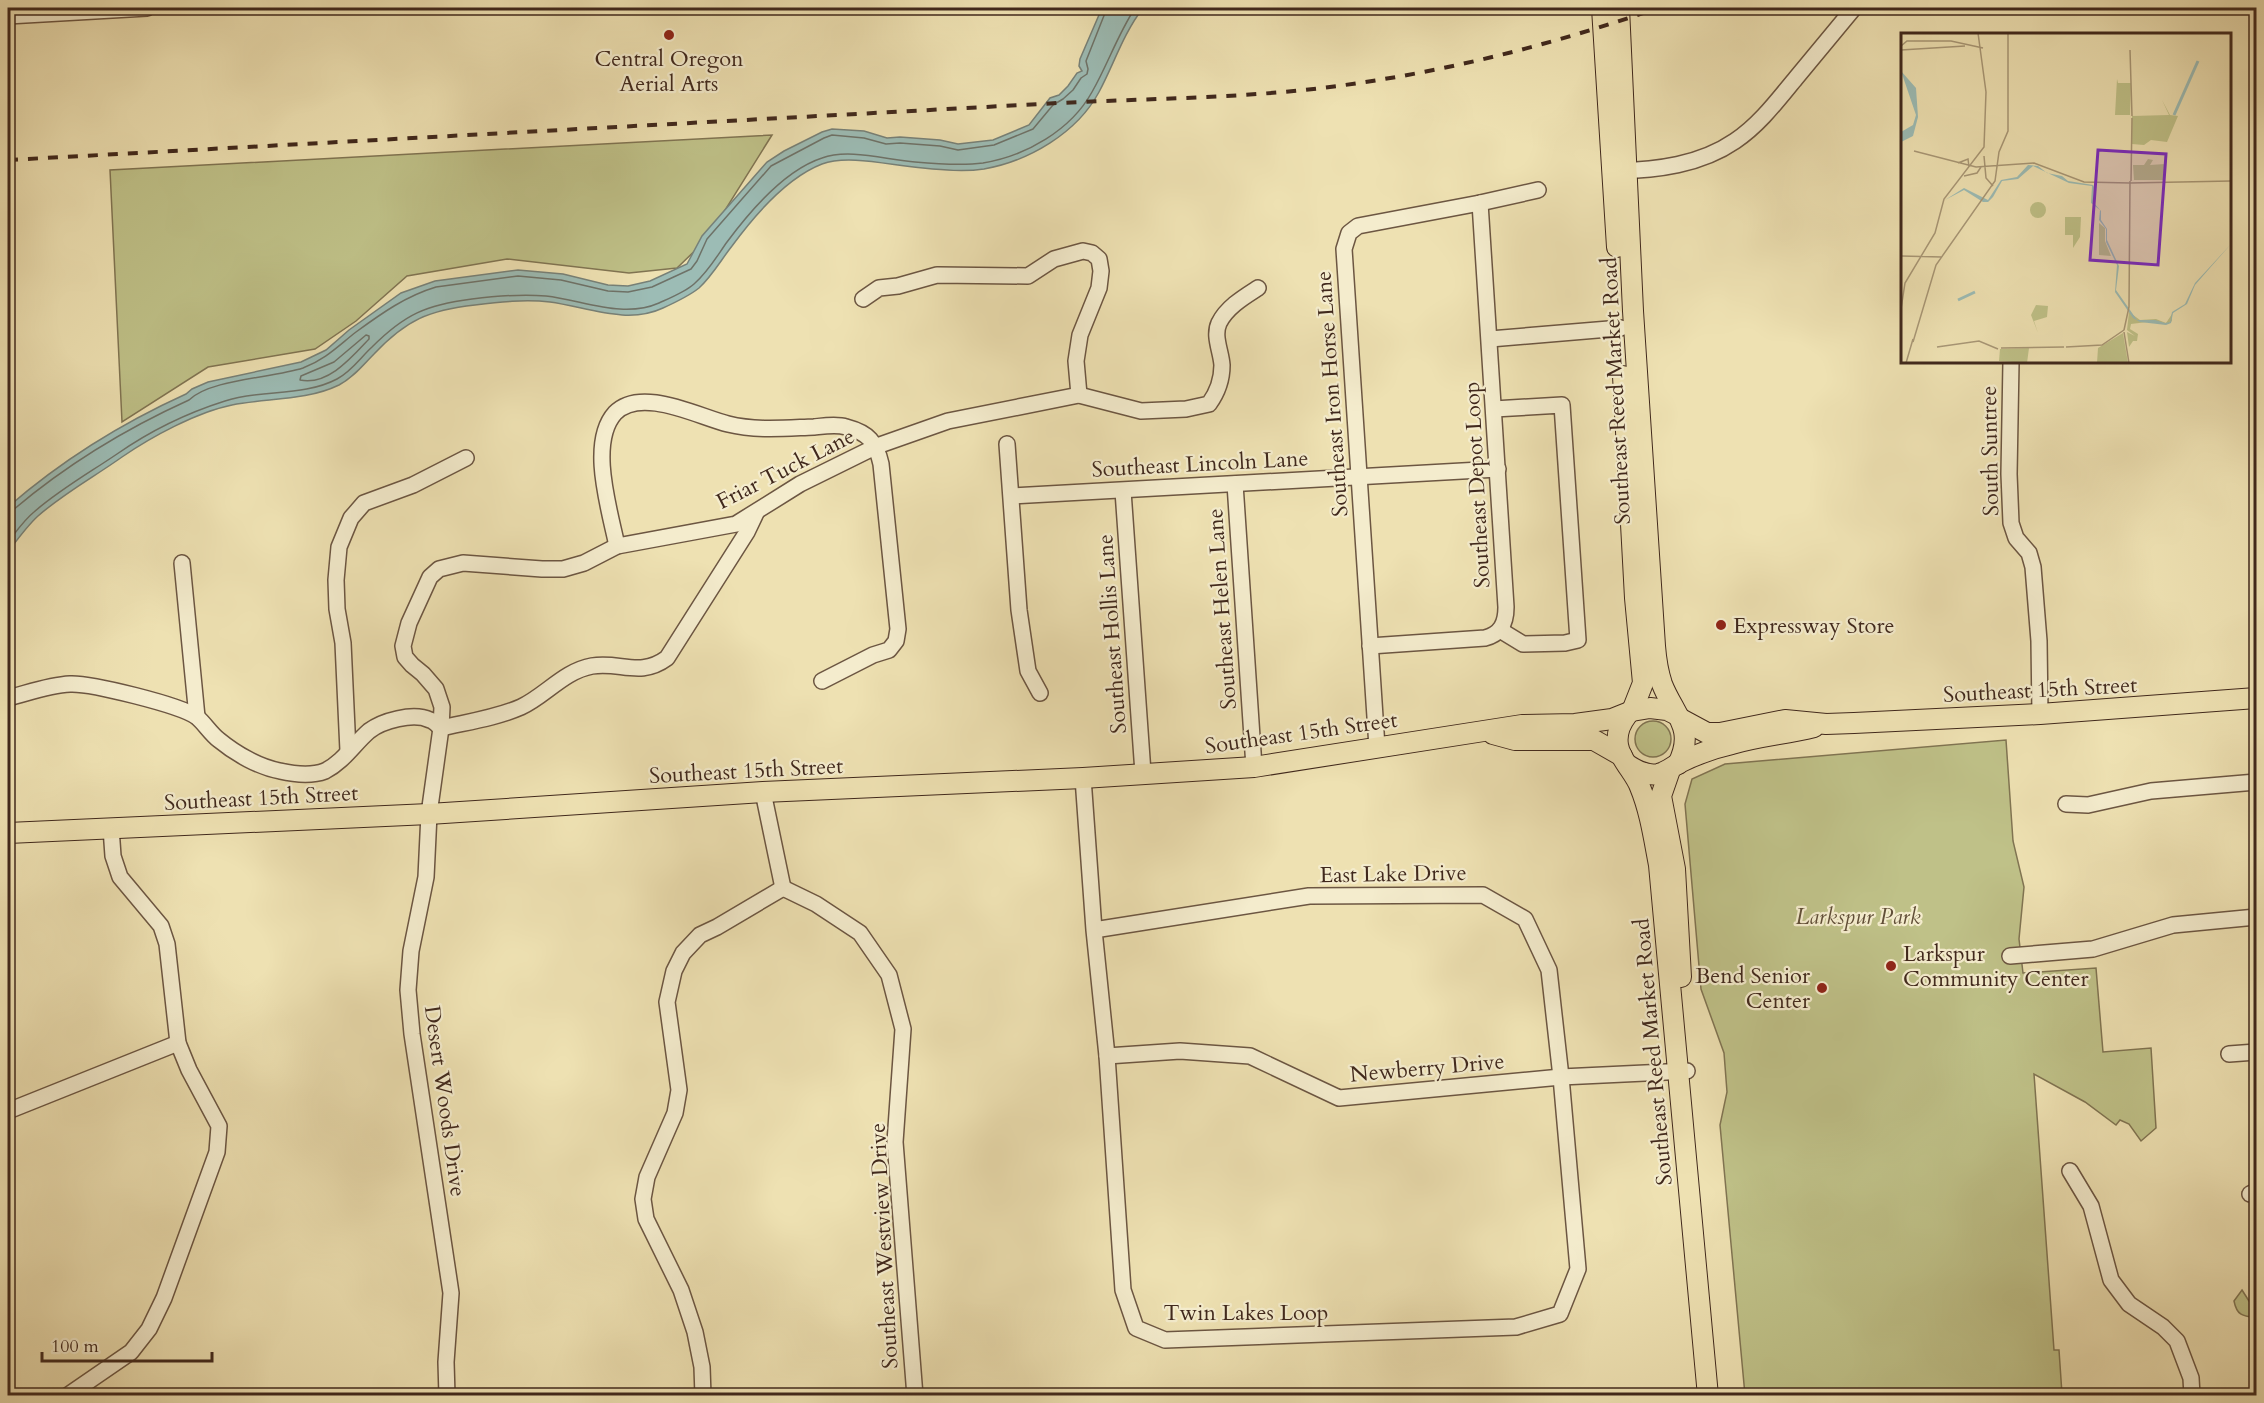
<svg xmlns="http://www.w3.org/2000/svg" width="2264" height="1403" viewBox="0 0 2264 1403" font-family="Cardo,serif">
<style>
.green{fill:#bfc188;stroke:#807452;stroke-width:1.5}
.water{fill:#9cbcb5;stroke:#778178;stroke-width:1.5}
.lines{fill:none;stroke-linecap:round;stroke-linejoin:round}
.shore{stroke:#6e7268;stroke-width:1.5}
.minor-casing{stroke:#6c5642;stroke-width:18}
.major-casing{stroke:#40281c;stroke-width:22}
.minor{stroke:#f4eccd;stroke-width:15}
.major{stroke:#eee1b2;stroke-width:20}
.rail{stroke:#40281c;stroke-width:4;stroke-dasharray:10 10;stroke-linecap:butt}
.poi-dot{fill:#8f2418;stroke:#f4eccd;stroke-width:2}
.labels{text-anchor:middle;stroke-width:4.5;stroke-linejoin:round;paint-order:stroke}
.poi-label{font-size:22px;fill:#40281c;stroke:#f4eccd;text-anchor:start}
.street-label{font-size:22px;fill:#40281c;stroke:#f4eccd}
.park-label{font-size:22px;font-style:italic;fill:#604e37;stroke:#f4eccd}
.inset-river{fill:none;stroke:#9cbcb5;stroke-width:3}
.inset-road{fill:none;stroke:#a89776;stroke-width:1.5}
.view{fill:#7b2cbf;fill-opacity:0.15;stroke:#7b2cbf;stroke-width:3}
.inset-edge{fill:none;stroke:#40281c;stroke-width:3}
</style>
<rect width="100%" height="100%" fill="#eee1b2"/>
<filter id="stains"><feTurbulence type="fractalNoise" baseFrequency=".00333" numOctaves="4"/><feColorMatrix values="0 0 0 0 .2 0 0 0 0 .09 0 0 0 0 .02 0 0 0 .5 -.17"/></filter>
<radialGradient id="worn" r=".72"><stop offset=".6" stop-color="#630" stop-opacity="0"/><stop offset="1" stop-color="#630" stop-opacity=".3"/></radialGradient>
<g class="green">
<polygon points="772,135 707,239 677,268 629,273 507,259 407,276 356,321 315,349 208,367 122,422 110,170"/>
<circle cx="1653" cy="739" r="18"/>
<polygon points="2006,740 2013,841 2024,887 2019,939 2023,973 2096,968 2103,1052 2151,1048 2156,1128 2141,1141 2129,1124 2120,1120 2116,1125 2085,1102 2034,1074 2054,1350 2059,1350 2062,1394 2031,1396 1745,1395 1720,1125 1727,1092 1724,1053 1701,989 1685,804 1692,779 1725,764"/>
<path d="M 2242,1290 L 2249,1301 L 2256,1303 L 2256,1318 C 2243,1316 2237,1316 2234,1301 Z"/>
</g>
<path class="water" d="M 1102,8 L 1143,8 C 1123,34 1114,64 1099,92 C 1077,133 1029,161 984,169 C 964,172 943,170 923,168 C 893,166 849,154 822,164 C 786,178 754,216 732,246 C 721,260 712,276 699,288 C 689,296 674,303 663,308 C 627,325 587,307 550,302 C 525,299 499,302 475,305 C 429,310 406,320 374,354 C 363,365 354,377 339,385 C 306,401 267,398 232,405 C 197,412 151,437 122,457 C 94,477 64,493 38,516 C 27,526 17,540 8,552 L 8,507 C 61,461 122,423 186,394 L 192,389 L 208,382 L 301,362 L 326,350 L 349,330 L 401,293 L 435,281 L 518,270 L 563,274 L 608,285 L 628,286 L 650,281 L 687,264 L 702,236 L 767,162 L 784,151 L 822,132 L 832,129 L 864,131 L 887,138 L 900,137 L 940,140 L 958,144 L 993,140 L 1029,125 L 1050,98 L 1059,95 L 1068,86 L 1077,73 L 1082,71 L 1079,66 L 1080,59 Z"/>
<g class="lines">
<g class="shore">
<path d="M 366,335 L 369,336 L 369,339 C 352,357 328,386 300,380 L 301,376 L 334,362 Z"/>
<path d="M 8,511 L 13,510 C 66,465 125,429 189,400 C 210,379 273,378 303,368 C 326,359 338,346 356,332 C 382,313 406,296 436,287 L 518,276 L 561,280 L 608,291 L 628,292 L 652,287 L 691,269 L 697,261 L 707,239 L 771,166 L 824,138 L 832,135 L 864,138 L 886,144 L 900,143 L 940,146 L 958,150 L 994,145 L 1033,129 L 1053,105 L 1063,99 L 1073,90 L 1081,78 L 1087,74 L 1088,69 L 1086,61 L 1107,8"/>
<path d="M 8,542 C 16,532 24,520 34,512 C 59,490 89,473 117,454 C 150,431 187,413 225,401 C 261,389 303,397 337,379 C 352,371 360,358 372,347 C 405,314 426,305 472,299 C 496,296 522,294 546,296 C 583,300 623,319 659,303 C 670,298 685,292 694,284 C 708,272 717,256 727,242 C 750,211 785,170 822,158 C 849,148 887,160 915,162 C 937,164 961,166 983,163 C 1026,156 1071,130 1092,92 C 1108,64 1117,36 1135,8"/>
</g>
<g class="minor-casing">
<g id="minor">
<polyline points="8,16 147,8"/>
<path d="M 1616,171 C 1657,170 1700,165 1735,141 C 1759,125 1777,101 1796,78 C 1815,55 1835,31 1854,8"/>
<polyline points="863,299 879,288 898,286 937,275 1028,276 1054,259 1083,251 1092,253 1099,259 1101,271 1099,288 1080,335 1076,361 1079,395"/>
<polyline points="1490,339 1621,328"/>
<polyline points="2011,362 2009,474 2011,523 2016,538 2029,553 2033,567 2039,641 2040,714"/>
<polyline points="1494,409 1562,405 1578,640 1565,643 1523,644 1500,630"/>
<polyline points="1007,444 1019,610 1028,671 1040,693"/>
<polyline points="1235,484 1254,767"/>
<polyline points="1123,491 1143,773"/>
<polyline points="1012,496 1498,469"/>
<path d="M 617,546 C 610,511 588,443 615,413 C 641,386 699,417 728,424 C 756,431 786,428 814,427 C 824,426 837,424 846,427 C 869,433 876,442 881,464 L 898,629 L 896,641 L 889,650 L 873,655 L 822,681"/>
<polyline points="182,563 197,717"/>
<path d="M 1370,646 L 1485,638 C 1501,634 1506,623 1506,607 L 1480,203"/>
<path d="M 8,698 C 28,693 49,685 70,684 C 91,683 180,705 197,717 C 205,724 211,734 219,740 C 236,754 259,767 280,771 C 293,774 312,776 325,771 C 343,762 354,744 369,731 C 382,721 413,712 430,720 C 434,721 437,725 441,728 C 467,722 496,718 521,707 C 545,696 564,671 592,666 C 620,661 640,678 667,658 L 747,532 L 756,513"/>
<polyline points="1377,747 1344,249 1349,233 1358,226 1480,203 1538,190"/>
<polyline points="348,751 343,643 337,609 336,580 339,547 351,518 364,503 413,485 466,458"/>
<polyline points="1083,778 1094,930 1107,1056 1123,1290 1136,1328 1165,1340 1516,1327 1560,1314 1578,1269 1561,1077 1549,970 1525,919 1483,895 1309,896 1094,930"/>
<polyline points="763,792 783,888"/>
<polyline points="2066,804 2088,805 2151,791 2256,782"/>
<polyline points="783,888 816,904 860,933 889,975 903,1029 895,1142 915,1396"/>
<polyline points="2010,956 2093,949 2173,925 2256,917"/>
<polyline points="2229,1054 2256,1052"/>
<polyline points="1107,1056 1180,1051 1250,1056 1339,1098 1561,1077 1687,1071"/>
<polyline points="8,1111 178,1043"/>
<polyline points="2070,1171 2091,1206 2111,1280 2129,1304 2163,1327 2177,1341 2191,1378 2192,1396"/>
<polyline points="2250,1194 2256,1191"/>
<polyline points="67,1396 131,1352 149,1329 164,1298 217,1152 219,1126 189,1070 178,1043 167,944 161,926 120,877 113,856 111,828"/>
<path d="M 447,1396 L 446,1362 L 451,1293 L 412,1034 L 408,990 L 411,951 L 426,877 L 429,814 L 441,728 L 442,707 L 436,689 L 423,674 L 412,665 L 405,657 L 403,646 L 409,623 L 430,577 L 439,569 L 463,563 L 542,569 L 563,569 L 584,563 L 617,546 L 736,524 L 800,484 L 877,446 L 948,421 L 1079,395 L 1141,411 L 1186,409 L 1209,404 C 1217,393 1222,379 1222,365 C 1221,351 1213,336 1219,323 C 1227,307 1244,297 1258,288"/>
<polyline points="703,1396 702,1367 695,1332 681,1290 646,1219 643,1199 647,1177 675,1113 679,1090 667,1002 674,971 683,953 700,935 717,927 783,888"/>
</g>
</g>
<g class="major-casing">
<g id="major">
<polyline points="1602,8 1617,247"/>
<path d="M 1619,8 L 1633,311 L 1655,646 C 1656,659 1658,672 1662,684 C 1674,715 1696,728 1678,764"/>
<polyline points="1623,376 1635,598 1643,683 1632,711"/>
<path d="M 1627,715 C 1620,724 1616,733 1618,745 C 1620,760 1635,773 1640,787 C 1650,811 1654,839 1659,865 L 1708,1396"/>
<polyline points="1681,719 1707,733 1720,733 1785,720 1826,724 1854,723 2040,714 2256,698"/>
<polyline points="1493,734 1515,740 1594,740 1622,756"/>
<path d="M 1628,765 C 1637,771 1647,776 1658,774 C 1667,772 1672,767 1679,763 C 1695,755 1714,748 1732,744 C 1759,736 1787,734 1814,727"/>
<polyline points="1670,770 1661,796 1675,869 1681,977"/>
<polyline points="8,833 429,814 763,792 1083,778 1254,767 1522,725 1575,724 1612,719 1632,711 1650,708 1667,710 1677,715"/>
</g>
</g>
<use href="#minor" class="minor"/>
<use href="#major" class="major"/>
<path class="rail" d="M 8,160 L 1040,104 C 1128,99 1217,99 1304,90 C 1425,77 1543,48 1658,8"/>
</g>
<g class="poi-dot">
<circle cx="669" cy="35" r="6"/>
<circle cx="1721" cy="625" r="6"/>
<circle cx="1891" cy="966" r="6"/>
<circle cx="1822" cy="988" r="6"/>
</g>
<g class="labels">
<g class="poi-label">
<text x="669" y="66" text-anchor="middle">Central Oregon<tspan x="669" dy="25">Aerial Arts</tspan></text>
<text x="1733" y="633">Expressway Store</text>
<text x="1903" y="961">Larkspur<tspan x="1903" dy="25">Community Center</tspan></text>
<text x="1810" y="983" text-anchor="end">Bend Senior<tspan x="1810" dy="25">Center</tspan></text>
</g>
<g class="street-label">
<text transform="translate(1615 391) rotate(-93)" y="8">Southeast Reed Market Road</text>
<text transform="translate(1331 394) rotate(-94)" y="8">Southeast Iron Horse Lane</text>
<text transform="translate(1989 451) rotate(-91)" y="8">South Suntree</text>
<text transform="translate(1200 463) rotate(-3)" y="8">Southeast Lincoln Lane</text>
<text transform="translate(785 468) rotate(-27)" y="8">Friar Tuck Lane</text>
<text transform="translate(1476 485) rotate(-93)" y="8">Southeast Depot Loop</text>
<text transform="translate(1221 609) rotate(-94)" y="8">Southeast Helen Lane</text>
<text transform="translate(1111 634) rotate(-94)" y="8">Southeast Hollis Lane</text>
<text transform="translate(2040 689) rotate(-3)" y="8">Southeast 15th Street</text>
<text transform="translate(1301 732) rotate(-8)" y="8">Southeast 15th Street</text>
<text transform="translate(746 770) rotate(-3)" y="8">Southeast 15th Street</text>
<text transform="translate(261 797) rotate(-3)" y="8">Southeast 15th Street</text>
<text transform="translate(1393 873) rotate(-1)" y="8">East Lake Drive</text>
<text transform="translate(1652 1052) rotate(-95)" y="8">Southeast Reed Market Road</text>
<text transform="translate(1427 1067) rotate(-5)" y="8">Newberry Drive</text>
<text transform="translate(446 1101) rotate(82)" y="8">Desert Woods Drive</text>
<text transform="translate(883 1246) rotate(-93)" y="8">Southeast Westview Drive</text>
<text x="1246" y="1320">Twin Lakes Loop</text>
</g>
<g class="park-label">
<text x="1858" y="924">Larkspur Park</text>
</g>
</g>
<g transform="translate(1901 33)">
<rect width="330" height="330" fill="#eee1b2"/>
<path d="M 216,46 L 217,50 L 230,50 L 229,82 L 214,82 ZM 261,67 L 269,82 L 277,83 L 266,109 L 250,107 L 243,112 L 231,111 L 231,83 L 268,82 ZM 247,126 L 252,127 L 249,132 L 264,131 L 264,147 L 233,147 L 232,132 L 243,132 ZM129 177a8 8 0 1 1 16 0a8 8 0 1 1-16 0ZM 164,184 L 180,184 L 179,204 L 172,215 L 172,202 L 164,202 ZM 198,190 L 204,195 L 204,208 L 210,223 L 198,222 ZM 135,272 L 147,273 L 146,284 L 133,288 L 137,300 L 130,282 ZM 228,279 L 239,287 L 255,286 L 265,290 L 271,281 L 271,288 L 267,291 L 254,288 L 230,291 L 229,296 L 237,301 L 236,308 L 232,308 L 228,314 L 226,299 L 234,303 L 226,297 ZM 222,300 L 227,330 L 196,330 L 197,315 ZM 128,315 L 126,330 L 98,328 L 99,316 Z" fill="#bfc188"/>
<path d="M 0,38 L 15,55 L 17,84 L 12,103 L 0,109 L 0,99 L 12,92 L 15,82 ZM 127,132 L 137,133 L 146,140 L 161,143 L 167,148 L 192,152 L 193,154 L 192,169 L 200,178 L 200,187 L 206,196 L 206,207 L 218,233 L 215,257 L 236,287 L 254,287 L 264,290 L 269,289 L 271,279 L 284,271 L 294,250 L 330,211 L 294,252 L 286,271 L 272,280 L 270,290 L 265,292 L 239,289 L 232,285 L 214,259 L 216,232 L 205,209 L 205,196 L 198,187 L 199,177 L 190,170 L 191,153 L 168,150 L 132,133 L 117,146 L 101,148 L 92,164 L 87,169 L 82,169 L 63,157 L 44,167 L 63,155 L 87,167 L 100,147 L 116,144 Z" fill="#9cbcb5"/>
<path class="inset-river" d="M 273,82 L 297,28M 57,267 L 74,259"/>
<path class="inset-road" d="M 0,13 L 6,8 L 50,8 L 82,15M 0,17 L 64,13M 229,17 L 231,83M 13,118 L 75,134 L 133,130 L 183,149 L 229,150M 83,123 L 85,145 L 92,153M 57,130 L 67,126 L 68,134M 63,143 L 76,140 L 80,134M 230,148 L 231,85M 229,150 L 330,148M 0,223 L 41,224M 0,276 L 4,250 L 34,200 L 43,166 L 83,114 L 85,59 L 77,0M 223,297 L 228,274 L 229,148M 223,299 L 228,330M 12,309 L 35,232 L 94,148 L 98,119 L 107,98 L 107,0M 36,314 L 78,308 L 97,316M 165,314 L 201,312 L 223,297M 100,315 L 163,314M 5,330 L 12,306"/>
<path class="view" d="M 197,117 L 265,121 L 257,232 L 189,227 Z"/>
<rect width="330" height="330" class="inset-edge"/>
</g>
<rect width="2264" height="1403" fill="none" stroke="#eee1b2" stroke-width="30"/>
<rect x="9" y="9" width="2246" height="1385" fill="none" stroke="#40281c" stroke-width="3"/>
<rect x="15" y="15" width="2234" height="1373" fill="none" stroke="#40281c" stroke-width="1.5"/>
<path d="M42 1352v9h170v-9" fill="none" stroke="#40281c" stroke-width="3"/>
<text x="51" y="1352" font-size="18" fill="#40281c" stroke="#f4eccd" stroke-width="4.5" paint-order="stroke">100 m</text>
<rect width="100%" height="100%" filter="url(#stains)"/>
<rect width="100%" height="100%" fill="url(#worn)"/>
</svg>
